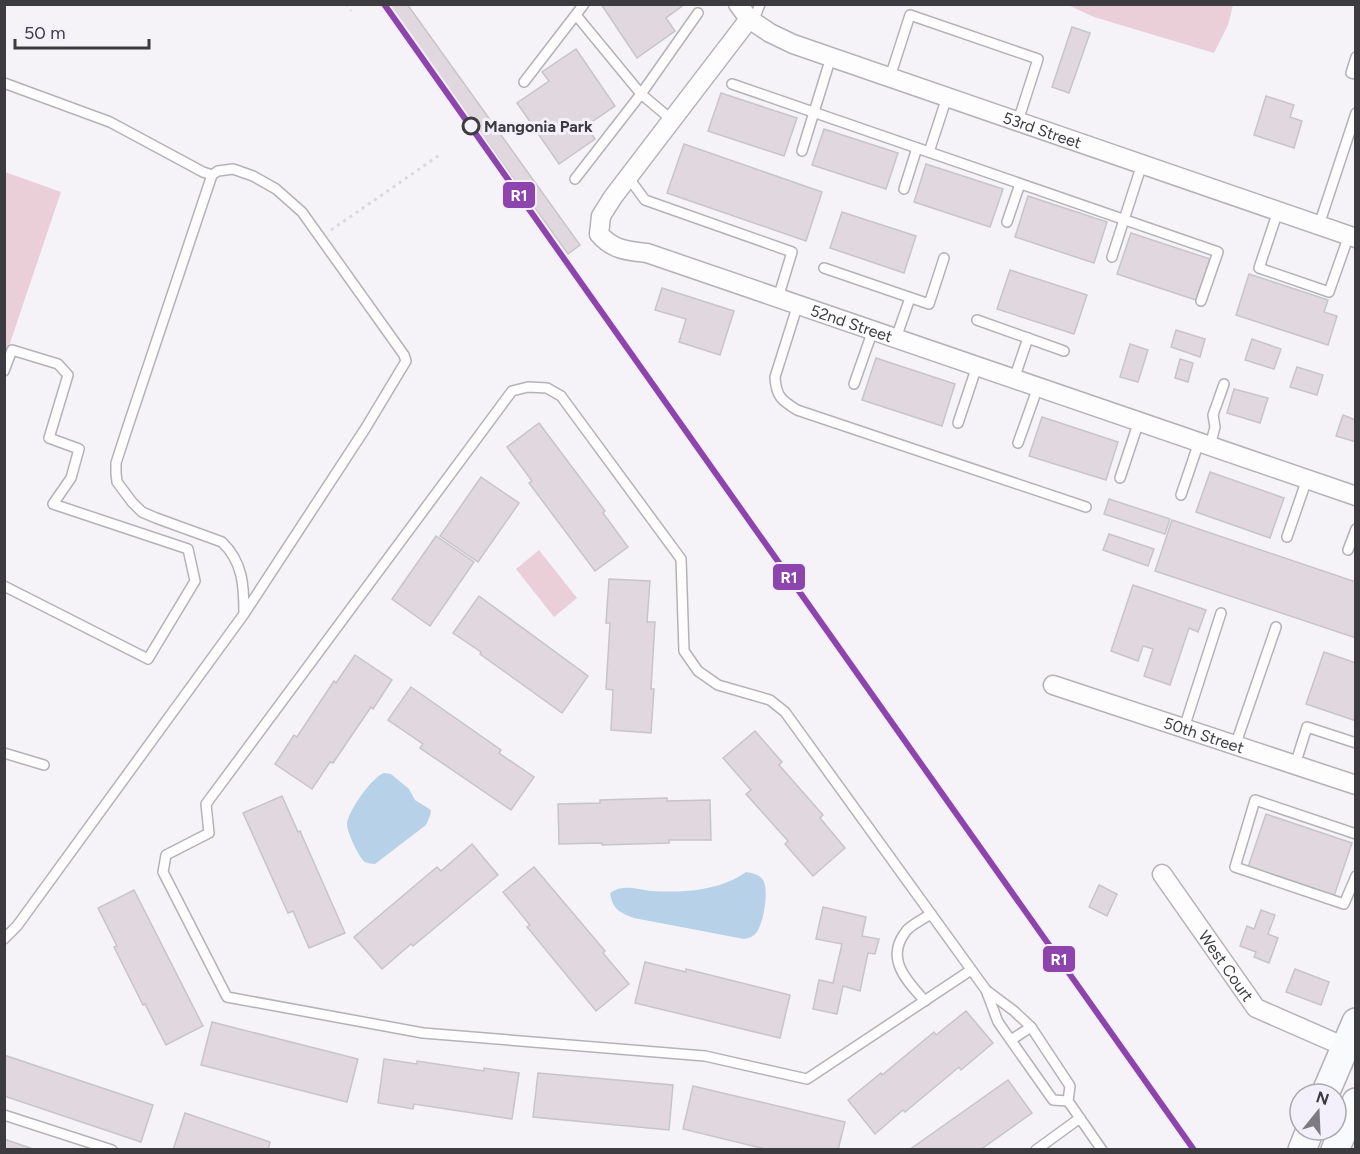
<svg xmlns="http://www.w3.org/2000/svg" width="1360" height="1154" viewBox="0 0 1360 1154" font-family="Figtree,sans-serif">
<style>
.green{fill:#ebcfd8}
.water{fill:#b7d1e9}
.building{fill:#e0d7df;stroke:#c7c5c8;stroke-width:1.5}
.lines{fill:none;stroke-linecap:round;stroke-linejoin:round}
.service-casing{stroke:#b4b2b7;stroke-width:12}
.minor-casing{stroke:#b4b2b7;stroke-width:21}
.secondary-casing{stroke:#b4b2b7;stroke-width:30}
.path{stroke:#d9d9d9;stroke-width:3;stroke-dasharray:3 4.5;stroke-linecap:butt}
.service{stroke:#fefdfe;stroke-width:9}
.minor{stroke:#fefdfe;stroke-width:18}
.secondary{stroke:#f9fafc;stroke-width:27}
.rail-1-casing{stroke:#f4f0fb;stroke-width:10}
.rail-1{stroke:#8e44ad;stroke-width:6}
.stop-dot{fill:#f4f0fb;stroke:#3c3b3f;stroke-width:3}
.labels{text-anchor:middle;stroke-width:6;stroke-linejoin:round;paint-order:stroke}
.stop-label{font-size:16px;font-weight:bold;fill:#3c3b3f;stroke:#f4f0fb;text-anchor:start}
.street-label{font-size:16px;fill:#3c3b3f;stroke:#f4f0fb}
.line-badge{stroke:#f4f0fb;stroke-width:2}
.badge-label{font-size:16px;text-anchor:middle;font-weight:bold;fill:#fff}
</style>
<rect width="100%" height="100%" fill="#f5f3f8"/>
<g class="green">
<polygon points="1068,5 1233,5 1228,25 1214,53 1094,17"/>
<polygon points="5,172 61,192 5,358"/>
<polygon points="539,550 577,598 554,617 516,569"/>
</g>
<g class="water">
<path d="M 384,773 L 391,774 L 409,789 L 415,800 L 431,810 L 430,816 L 426,825 L 375,864 C 372,864 367,863 365,862 C 359,858 346,830 347,823 C 349,810 372,777 384,773 Z"/>
<path d="M 746,872 C 752,873 759,874 763,880 C 769,890 764,918 759,928 C 756,935 751,938 744,939 L 634,918 C 619,912 613,910 610,893 C 623,884 636,889 651,891 C 682,893 720,891 746,872 Z"/>
</g>
<g class="building">
<polygon points="388,4 407,4 580,245 568,254"/>
<polygon points="601,4 685,4 666,18 675,31 637,58"/>
<polygon points="1072,27 1090,33 1069,93 1052,87"/>
<polygon points="576,49 615,106 586,126 595,139 559,164 517,103 549,81 542,72"/>
<polygon points="721,93 797,118 784,156 708,131"/>
<polygon points="1266,96 1294,105 1290,117 1302,121 1294,148 1254,135"/>
<polygon points="824,129 898,153 886,189 812,165"/>
<polygon points="684,144 822,192 806,241 667,193"/>
<polygon points="926,164 1003,189 990,227 914,202"/>
<polygon points="1028,196 1107,222 1094,263 1015,237"/>
<polygon points="842,212 916,236 904,273 830,248"/>
<polygon points="1131,233 1210,259 1196,300 1117,274"/>
<polygon points="1010,270 1087,295 1074,334 997,309"/>
<polygon points="1249,274 1328,300 1324,312 1337,316 1328,345 1236,315"/>
<polygon points="662,288 734,311 720,355 679,342 686,319 655,310"/>
<polygon points="1176,330 1205,339 1200,357 1171,347"/>
<polygon points="1252,339 1281,349 1274,369 1245,360"/>
<polygon points="1130,344 1148,350 1138,382 1120,377"/>
<polygon points="876,358 955,384 942,426 862,400"/>
<polygon points="1180,359 1193,363 1188,382 1175,378"/>
<polygon points="1297,367 1323,375 1317,395 1290,387"/>
<polygon points="1234,389 1268,398 1260,423 1227,413"/>
<polygon points="1343,415 1356,420 1356,442 1336,436"/>
<polygon points="1042,417 1118,442 1106,480 1029,456"/>
<polygon points="539,423 605,511 603,513 628,547 595,571 529,483 532,481 507,447"/>
<polygon points="1210,472 1284,498 1270,538 1196,512"/>
<polygon points="481,477 519,503 478,562 440,536"/>
<polygon points="1109,499 1170,519 1165,534 1104,514"/>
<polygon points="1172,520 1356,582 1356,638 1155,571"/>
<polygon points="1109,534 1154,549 1148,566 1103,550"/>
<polygon points="436,536 474,562 430,626 392,599"/>
<polygon points="609,579 650,581 647,622 655,622 651,689 654,689 651,733 611,730 613,690 606,689 610,623 606,623"/>
<polygon points="1133,585 1206,610 1198,632 1189,628 1170,685 1144,676 1153,649 1143,646 1138,661 1111,651"/>
<polygon points="479,596 588,676 562,713 480,654 481,652 453,633"/>
<polygon points="1324,652 1356,663 1356,721 1306,704"/>
<polygon points="355,655 392,680 373,709 371,707 333,763 330,762 312,789 275,764 294,735 297,737 334,681 336,683"/>
<polygon points="411,687 501,750 499,753 534,777 511,810 420,748 423,744 388,720"/>
<polygon points="755,731 782,762 779,765 823,815 820,818 845,848 813,876 785,844 788,841 746,794 751,790 723,758"/>
<polygon points="282,796 298,832 300,831 345,933 309,948 293,911 288,913 243,813"/>
<polygon points="667,798 667,801 710,800 711,840 669,840 669,843 602,845 602,843 559,844 558,804 600,803 600,800"/>
<polygon points="1266,814 1352,843 1334,896 1248,867"/>
<polygon points="472,844 498,875 413,946 411,944 382,969 354,937 437,867 441,871"/>
<polygon points="534,867 605,951 603,953 629,984 596,1011 527,927 530,925 503,892"/>
<polygon points="1099,885 1117,894 1107,916 1089,907"/>
<polygon points="134,890 203,1026 166,1045 145,1004 143,1005 114,947 117,946 98,908"/>
<polygon points="823,907 866,917 862,936 879,939 875,954 868,953 860,991 843,986 837,1014 813,1009 819,980 833,983 842,944 816,939"/>
<polygon points="1261,910 1275,915 1268,934 1278,938 1269,963 1254,957 1256,952 1240,946 1247,926 1254,929"/>
<polygon points="645,962 686,972 686,969 790,995 780,1038 635,1003"/>
<polygon points="1295,969 1329,982 1321,1005 1286,992"/>
<polygon points="966,1011 993,1043 961,1070 959,1067 905,1112 903,1110 875,1134 848,1100 881,1073 882,1075 934,1032 936,1035"/>
<polygon points="212,1022 358,1059 347,1102 201,1065"/>
<polygon points="4,1055 153,1105 141,1142 4,1096"/>
<polygon points="384,1059 417,1064 417,1061 484,1071 484,1068 519,1073 512,1119 414,1104 413,1109 378,1103"/>
<polygon points="538,1073 673,1085 669,1130 533,1117"/>
<polygon points="1008,1080 1032,1113 980,1150 909,1150"/>
<polygon points="693,1086 845,1122 838,1150 769,1150 683,1129"/>
<polygon points="185,1113 270,1142 268,1150 173,1150"/>
<polygon points="4,1139 36,1150 4,1150"/>
</g>
<g class="lines">
<g class="service-casing">
<g id="service">
<polyline points="576,15 641,94 672,120"/>
<polyline points="753,22 760,4"/>
<polyline points="1356,57 1351,73 1356,74"/>
<polyline points="890,77 910,15 1038,59 1018,121"/>
<polyline points="524,82 584,4"/>
<polyline points="4,83 110,122 203,172 212,175"/>
<polyline points="732,84 1218,252 1201,301"/>
<polyline points="802,151 831,57"/>
<polyline points="929,152 947,97"/>
<polyline points="628,177 645,200 792,252 778,298"/>
<polyline points="575,179 641,94 698,13"/>
<polyline points="904,189 917,148"/>
<polyline points="1278,211 1259,268 1329,292 1349,235"/>
<polyline points="1007,222 1020,184"/>
<polyline points="1319,225 1356,113"/>
<polyline points="1112,257 1142,164"/>
<polyline points="824,268 929,304 944,258"/>
<path d="M 798,304 L 775,377 C 776,396 781,400 797,410 L 1086,507"/>
<polyline points="977,320 1064,351"/>
<polyline points="896,338 910,298"/>
<polyline points="4,371 12,350 58,364 68,375 49,438 79,449 71,478 53,504 188,549 195,581 148,659 4,586"/>
<polyline points="1014,379 1028,338"/>
<polyline points="854,384 873,330"/>
<polyline points="958,423 977,366"/>
<polyline points="1018,443 1038,387"/>
<polyline points="1210,446 1215,427 1213,415 1224,384"/>
<polyline points="1120,478 1139,421"/>
<polyline points="1181,495 1199,442"/>
<polyline points="1287,537 1307,479"/>
<polyline points="1348,550 1356,529"/>
<polyline points="1184,728 1221,613"/>
<polyline points="1235,746 1276,627"/>
<polyline points="4,753 44,765"/>
<polyline points="1295,765 1307,727 1356,743"/>
<polyline points="1356,834 1255,800 1235,867 1344,904 1356,876"/>
<path d="M 4,939 L 17,926 L 244,614 L 365,429 L 406,361 L 404,355 L 302,212 L 276,189 L 253,176 L 233,169 L 218,171 L 212,175 L 127,429 L 116,463 L 116,473 L 117,482 L 132,502 L 142,512 L 156,518 L 222,542 C 243,562 244,586 244,614"/>
<polyline points="971,970 807,1079 705,1056 423,1033 227,997 163,872 166,855 209,833 206,804 512,391 528,387 547,388 561,396 681,559 684,651 698,671 718,685 770,700 785,712 986,990 1014,1011 1031,1027 1070,1086 1068,1101 1102,1150"/>
<polyline points="986,990 998,1022 1053,1100 1068,1101"/>
<path d="M 925,1001 C 906,980 884,958 907,930 C 913,924 923,919 931,914"/>
<polyline points="1011,1040 1031,1027"/>
<polyline points="4,1115 112,1150"/>
<polyline points="1036,1150 1080,1118"/>
</g>
</g>
<g class="minor-casing">
<g id="minor">
<path id="s1" d="M 738,4 L 749,19 L 770,33 L 793,44 L 1356,238"/>
<path id="s2" d="M 749,19 L 613,197 L 601,216 L 599,234 C 613,250 627,251 647,253 L 1356,496"/>
<path id="s3" d="M 1053,685 L 1356,785"/>
<path id="s4" d="M 1162,874 L 1256,1008 L 1345,1047"/>
</g>
</g>
<g class="secondary-casing">
<g id="secondary">
<polyline points="1325,1094 1356,1022"/>
<polyline points="1302,1150 1310,1130"/>
<polyline points="1335,1150 1356,1102"/>
</g>
</g>
<g class="path">
<polyline points="346,4 351,11"/>
<polyline points="331,230 441,154"/>
</g>
<use href="#service" class="service"/>
<use href="#minor" class="minor"/>
<use href="#secondary" class="secondary"/>
<g class="rail-1-casing">
<polyline id="rail-1" points="384,4 1194,1150"/>
</g>
<use href="#rail-1" class="rail-1"/>
</g>
<circle class="stop-dot" cx="471" cy="126" r="8"/>
<g class="labels">
<g class="stop-label">
<text x="484" y="132">Mangonia Park</text>
</g>
<g class="street-label">
<text dy="6" stroke="none"><textPath href="#s1" startOffset="333">53rd Street</textPath></text>
<text dy="6" stroke="none"><textPath href="#s2" startOffset="534">52nd Street</textPath></text>
<text dy="6" stroke="none"><textPath href="#s3" startOffset="159">50th Street</textPath></text>
<text dy="6" stroke="none"><textPath href="#s4" startOffset="112">West Court</textPath></text>
</g>
</g>
<g class="line-badge">
<rect x="502" y="181" width="34" height="28" rx="6" fill="#8e44ad"/>
<rect x="772" y="563" width="34" height="28" rx="6" fill="#8e44ad"/>
<rect x="1042" y="945" width="34" height="28" rx="6" fill="#8e44ad"/>
</g>
<g class="badge-label">
<text x="519" y="201">R1</text>
<text x="789" y="583">R1</text>
<text x="1059" y="965">R1</text>
</g>
<rect width="1360" height="1154" fill="none" stroke="#3c3b3f" stroke-width="12"/>
<g transform="translate(1318 1112) rotate(18)"><circle r="28" fill="#f4f0fb" stroke="#aaa8b0" stroke-width="1.5"/>
<path d="M0-4.5L10 22L0 15L-10 22Z" fill="#7d7b80"/>
<text y="-9" font-size="16" font-weight="bold" text-anchor="middle" fill="#3c3b3f">N</text>
</g>
<path d="M15 39v9h134v-9" fill="none" stroke="#3c3b3f" stroke-width="3"/>
<text x="24" y="39" font-size="18" fill="#3c3b3f" stroke="#f4f0fb" stroke-width="4.5" paint-order="stroke">50 m</text>
</svg>
